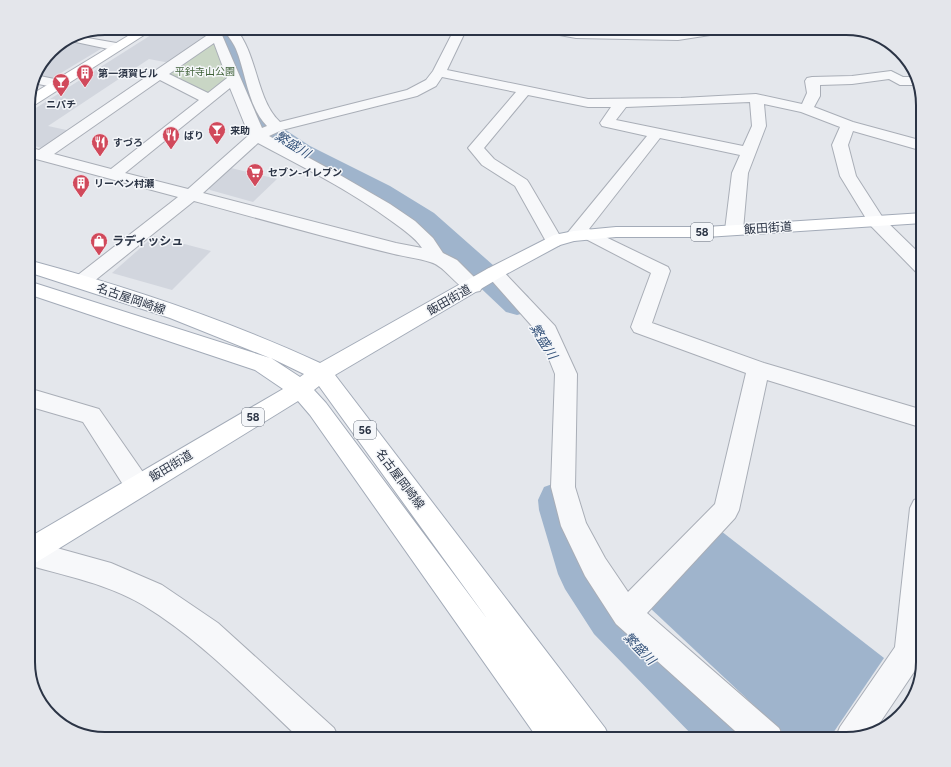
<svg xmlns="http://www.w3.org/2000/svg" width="951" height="767" viewBox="0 0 951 767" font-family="Figtree,'Noto Sans JP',sans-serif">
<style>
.built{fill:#d2d6de}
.green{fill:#c9d6c5}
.water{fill:#9fb4cc}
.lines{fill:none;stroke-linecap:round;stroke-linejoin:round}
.river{fill:#9fb4cc;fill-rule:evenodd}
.street-casing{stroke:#a9aeb7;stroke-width:2}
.secondary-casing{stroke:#a9aeb7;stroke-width:2}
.primary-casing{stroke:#a3abb8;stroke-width:2}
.street{fill:#f7f8fa;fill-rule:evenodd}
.secondary{fill:#fff;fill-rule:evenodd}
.primary{fill:#fff;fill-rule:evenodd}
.labels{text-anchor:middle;stroke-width:3;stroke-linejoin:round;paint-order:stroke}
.far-park-label{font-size:10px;fill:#3f6138;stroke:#f4f6f9}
.far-poi-label{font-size:10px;font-weight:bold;fill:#2b3445;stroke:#f4f6f9;text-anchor:start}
.shield{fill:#f4f6f9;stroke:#676e7b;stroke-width:1}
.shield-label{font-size:11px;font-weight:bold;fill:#2b3445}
.street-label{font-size:12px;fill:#2b3445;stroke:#f4f6f9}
.poi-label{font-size:12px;font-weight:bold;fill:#2b3445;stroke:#f4f6f9;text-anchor:start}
.water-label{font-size:13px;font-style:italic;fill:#34527a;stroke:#f4f6f9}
.rim{fill:none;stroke:#2b3445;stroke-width:2}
</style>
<rect width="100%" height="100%" fill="#e4e7ec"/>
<g class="built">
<polygon points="162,28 207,28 212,32 170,63 149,59 48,126 71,131 49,146 41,148 28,144 28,113"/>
<polygon points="71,41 104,47 51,79 35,75 36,71 54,47"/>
<polygon points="231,168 277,179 253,202 210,190 208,187"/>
<polygon points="154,236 211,251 172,290 112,273"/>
</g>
<polygon class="green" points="209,43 217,43 230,78 211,92 201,93 166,72"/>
<polygon class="water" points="721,531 884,658 829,739 790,739 649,607"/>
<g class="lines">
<g class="river">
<polygon points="211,28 229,28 241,45 268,115 272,121 310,146 390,186 434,213 528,296 533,304 528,312 517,315 506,312 414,225 372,198 292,156 256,131 246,115 221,45"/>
<polygon points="558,482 572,487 578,500 579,510 598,563 626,602 750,721 758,739 696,739 594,634 565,589 558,574 539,510 538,500 544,487"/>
</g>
<g class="street-casing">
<g id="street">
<path d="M 204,28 L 216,28 L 222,35 L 262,128 L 267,126 C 248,107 246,73 236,49 C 232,40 227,35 222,28 L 235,28 C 258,54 256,100 280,122 L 407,90 L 426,80 L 433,71 L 455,28 L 467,28 L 447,70 L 588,99 L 681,98 L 756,94 L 802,104 L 807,93 L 805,81 L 807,78 L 812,77 L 852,76 L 891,71 L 903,77 L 917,77 L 918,85 L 900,85 L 889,79 L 852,84 L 820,85 L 820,96 L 814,107 L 853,122 L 923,141 L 923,151 L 853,131 L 848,145 L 856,176 L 883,218 L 923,257 L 923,274 L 916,272 L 870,225 L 840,176 L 832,145 L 840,127 L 801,112 L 764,104 L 766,126 L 748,173 L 743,230 L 740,234 L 734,235 L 728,234 L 725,230 L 732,173 L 740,155 L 660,138 L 589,229 L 668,267 L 670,271 L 652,323 L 764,363 L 923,410 L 923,428 L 767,380 L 739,510 L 735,518 L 647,613 L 779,728 L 784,739 L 744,739 L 616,624 L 585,576 L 561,526 L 551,487 L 555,374 L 539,334 L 485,273 L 487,269 L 494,267 L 501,269 L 555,326 L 577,374 L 575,487 L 586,523 L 605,558 L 628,592 L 715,504 L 746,373 L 634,332 L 631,327 L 651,273 L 582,237 L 574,241 L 568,240 L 565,236 L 647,136 L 602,126 L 600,123 L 611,107 L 588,107 L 528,95 L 484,148 L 494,159 L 527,180 L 529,183 L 563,241 L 560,245 L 554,247 L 548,245 L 515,186 L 482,165 L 468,148 L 516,92 L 442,77 L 436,86 L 417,96 L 282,130 L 269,136 L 333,171 L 390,204 L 415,221 L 433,238 L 443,253 L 457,260 L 483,286 L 480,291 C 459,296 449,267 430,262 C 418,258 406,257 394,254 C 327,238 261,219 194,201 L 88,286 L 81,288 L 74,286 L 71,282 L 74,278 L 178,197 L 36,159 L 28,157 L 28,147 L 39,150 L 209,34 ZM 214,43 L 227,78 L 208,93 L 169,74 ZM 160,80 L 199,100 L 111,169 L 54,154 ZM 230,88 L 249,135 L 188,189 L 125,173 ZM 750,102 L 752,126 L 743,146 L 616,120 L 626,107 ZM 258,143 C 303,167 349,190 390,220 C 401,228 415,237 422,248 L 396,243 L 203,193 Z"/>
<polygon points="537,28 678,32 706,28 789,28 783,32 723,33 678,40 576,38 543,32"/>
<polygon points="82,37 122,44 124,47 118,51 71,41"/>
<polygon points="35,75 64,81 66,84 64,87 59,88 33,83"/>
<polygon points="28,388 99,409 147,478 150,486 147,494 138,497 129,494 83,422 28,406"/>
<polygon points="923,497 923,654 920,663 873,733 846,739 835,739 840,727 895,647 910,508 914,500"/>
<path d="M 28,540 L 111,563 L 162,585 L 218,623 L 334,728 L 339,739 L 300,739 C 250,692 202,641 143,605 C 108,584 66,576 28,565 Z"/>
</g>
</g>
<g class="secondary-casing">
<polygon id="secondary" points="141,28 155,28 33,106 28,107 29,96"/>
</g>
<g class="primary-casing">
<path id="primary" d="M 923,213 L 923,223 L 706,237 L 616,237 L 574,241 L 560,245 L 501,277 L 335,375 L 605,728 L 610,739 L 574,739 L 571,735 L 573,739 L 538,739 L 310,415 L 298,401 L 37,562 L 28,566 L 28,538 L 283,389 L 255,370 L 28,294 L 28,281 L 270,358 L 170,318 L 28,272 L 28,260 C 128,287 227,320 320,363 L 487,269 L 554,235 L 574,231 L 616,227 L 706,227 ZM 271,358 L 304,374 L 300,377 ZM 319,386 L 488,620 L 326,403 L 314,390 Z"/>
</g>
<use href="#street" class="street"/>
<use href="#secondary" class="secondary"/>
<use href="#primary" class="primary"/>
</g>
<defs>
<g id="building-pin" transform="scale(0.9)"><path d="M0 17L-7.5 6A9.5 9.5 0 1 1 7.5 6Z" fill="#d1495b" stroke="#f4f6f9"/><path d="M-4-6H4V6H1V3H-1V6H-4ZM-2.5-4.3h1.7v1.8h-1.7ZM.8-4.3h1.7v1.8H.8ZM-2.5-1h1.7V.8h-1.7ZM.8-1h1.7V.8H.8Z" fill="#fff"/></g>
<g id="bar-pin" transform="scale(0.9)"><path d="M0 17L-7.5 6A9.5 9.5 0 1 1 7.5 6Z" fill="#d1495b" stroke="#f4f6f9"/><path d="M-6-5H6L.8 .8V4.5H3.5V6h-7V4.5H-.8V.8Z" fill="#fff"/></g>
<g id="restaurant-pin" transform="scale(0.9)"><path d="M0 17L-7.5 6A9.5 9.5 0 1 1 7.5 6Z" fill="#d1495b" stroke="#f4f6f9"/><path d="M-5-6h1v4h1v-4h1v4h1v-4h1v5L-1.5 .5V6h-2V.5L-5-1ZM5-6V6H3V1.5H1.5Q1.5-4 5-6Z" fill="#fff"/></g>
<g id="supermarket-pin" transform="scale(0.9)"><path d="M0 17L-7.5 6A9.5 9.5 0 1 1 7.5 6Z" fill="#d1495b" stroke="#f4f6f9"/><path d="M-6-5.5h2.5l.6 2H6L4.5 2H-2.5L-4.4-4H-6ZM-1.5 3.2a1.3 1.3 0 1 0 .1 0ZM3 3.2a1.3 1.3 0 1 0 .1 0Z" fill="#fff"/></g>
<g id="shop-pin" transform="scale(0.9)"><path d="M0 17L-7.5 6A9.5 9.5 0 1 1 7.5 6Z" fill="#d1495b" stroke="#f4f6f9"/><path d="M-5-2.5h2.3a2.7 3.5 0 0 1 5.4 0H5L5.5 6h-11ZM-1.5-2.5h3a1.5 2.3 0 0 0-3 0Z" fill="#fff"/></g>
</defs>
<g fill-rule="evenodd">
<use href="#building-pin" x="85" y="73"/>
<use href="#bar-pin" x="61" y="82"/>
<use href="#bar-pin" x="217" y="130"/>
<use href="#restaurant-pin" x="171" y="135"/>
<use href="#restaurant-pin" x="100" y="142"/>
<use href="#supermarket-pin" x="255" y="172"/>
<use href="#building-pin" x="81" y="183"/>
<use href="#shop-pin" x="99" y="241"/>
</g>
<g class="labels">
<g class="far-park-label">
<text x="205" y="75">平針寺山公園</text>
</g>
<g class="far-poi-label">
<text x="98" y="77">第一須賀ビル</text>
<text x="61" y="108" text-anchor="middle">ニパチ</text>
<text x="230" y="134">来助</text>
<text x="184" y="139">ばり</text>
<text x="113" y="146">すづろ</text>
<text x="268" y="176">セブン-イレブン</text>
<text x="94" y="187">リーベン村瀬</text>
</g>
<g class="shield">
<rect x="691" y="223" width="22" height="18" rx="3"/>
<rect x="242" y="408" width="22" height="18" rx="3"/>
<rect x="354" y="421" width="22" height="18" rx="3"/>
</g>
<g class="shield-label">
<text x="702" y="236">58</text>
<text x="253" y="421">58</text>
<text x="365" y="434">56</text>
</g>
<g class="street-label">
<text transform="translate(768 228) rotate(-4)" y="4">飯田街道</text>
<text transform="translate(131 299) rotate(19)" y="4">名古屋岡崎線</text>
<text transform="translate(449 300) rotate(-30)" y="4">飯田街道</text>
<text transform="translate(171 466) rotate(-31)" y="4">飯田街道</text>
<text transform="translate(400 479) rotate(53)" y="4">名古屋岡崎線</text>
</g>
<g class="poi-label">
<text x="112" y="245">ラディッシュ</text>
</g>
<g class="water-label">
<text transform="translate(293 144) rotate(32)" y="5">繁盛川</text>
<text transform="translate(544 341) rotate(58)" y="5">繁盛川</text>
<text transform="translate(640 648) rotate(45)" y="5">繁盛川</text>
</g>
</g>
<path d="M0 0H951V767H0ZM105 35H846A70 70 0 0 1 916 105V662A70 70 0 0 1 846 732H105A70 70 0 0 1 35 662V105A70 70 0 0 1 105 35Z" fill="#e4e6eb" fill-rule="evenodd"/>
<path class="rim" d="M105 35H846A70 70 0 0 1 916 105V662A70 70 0 0 1 846 732H105A70 70 0 0 1 35 662V105A70 70 0 0 1 105 35Z"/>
</svg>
